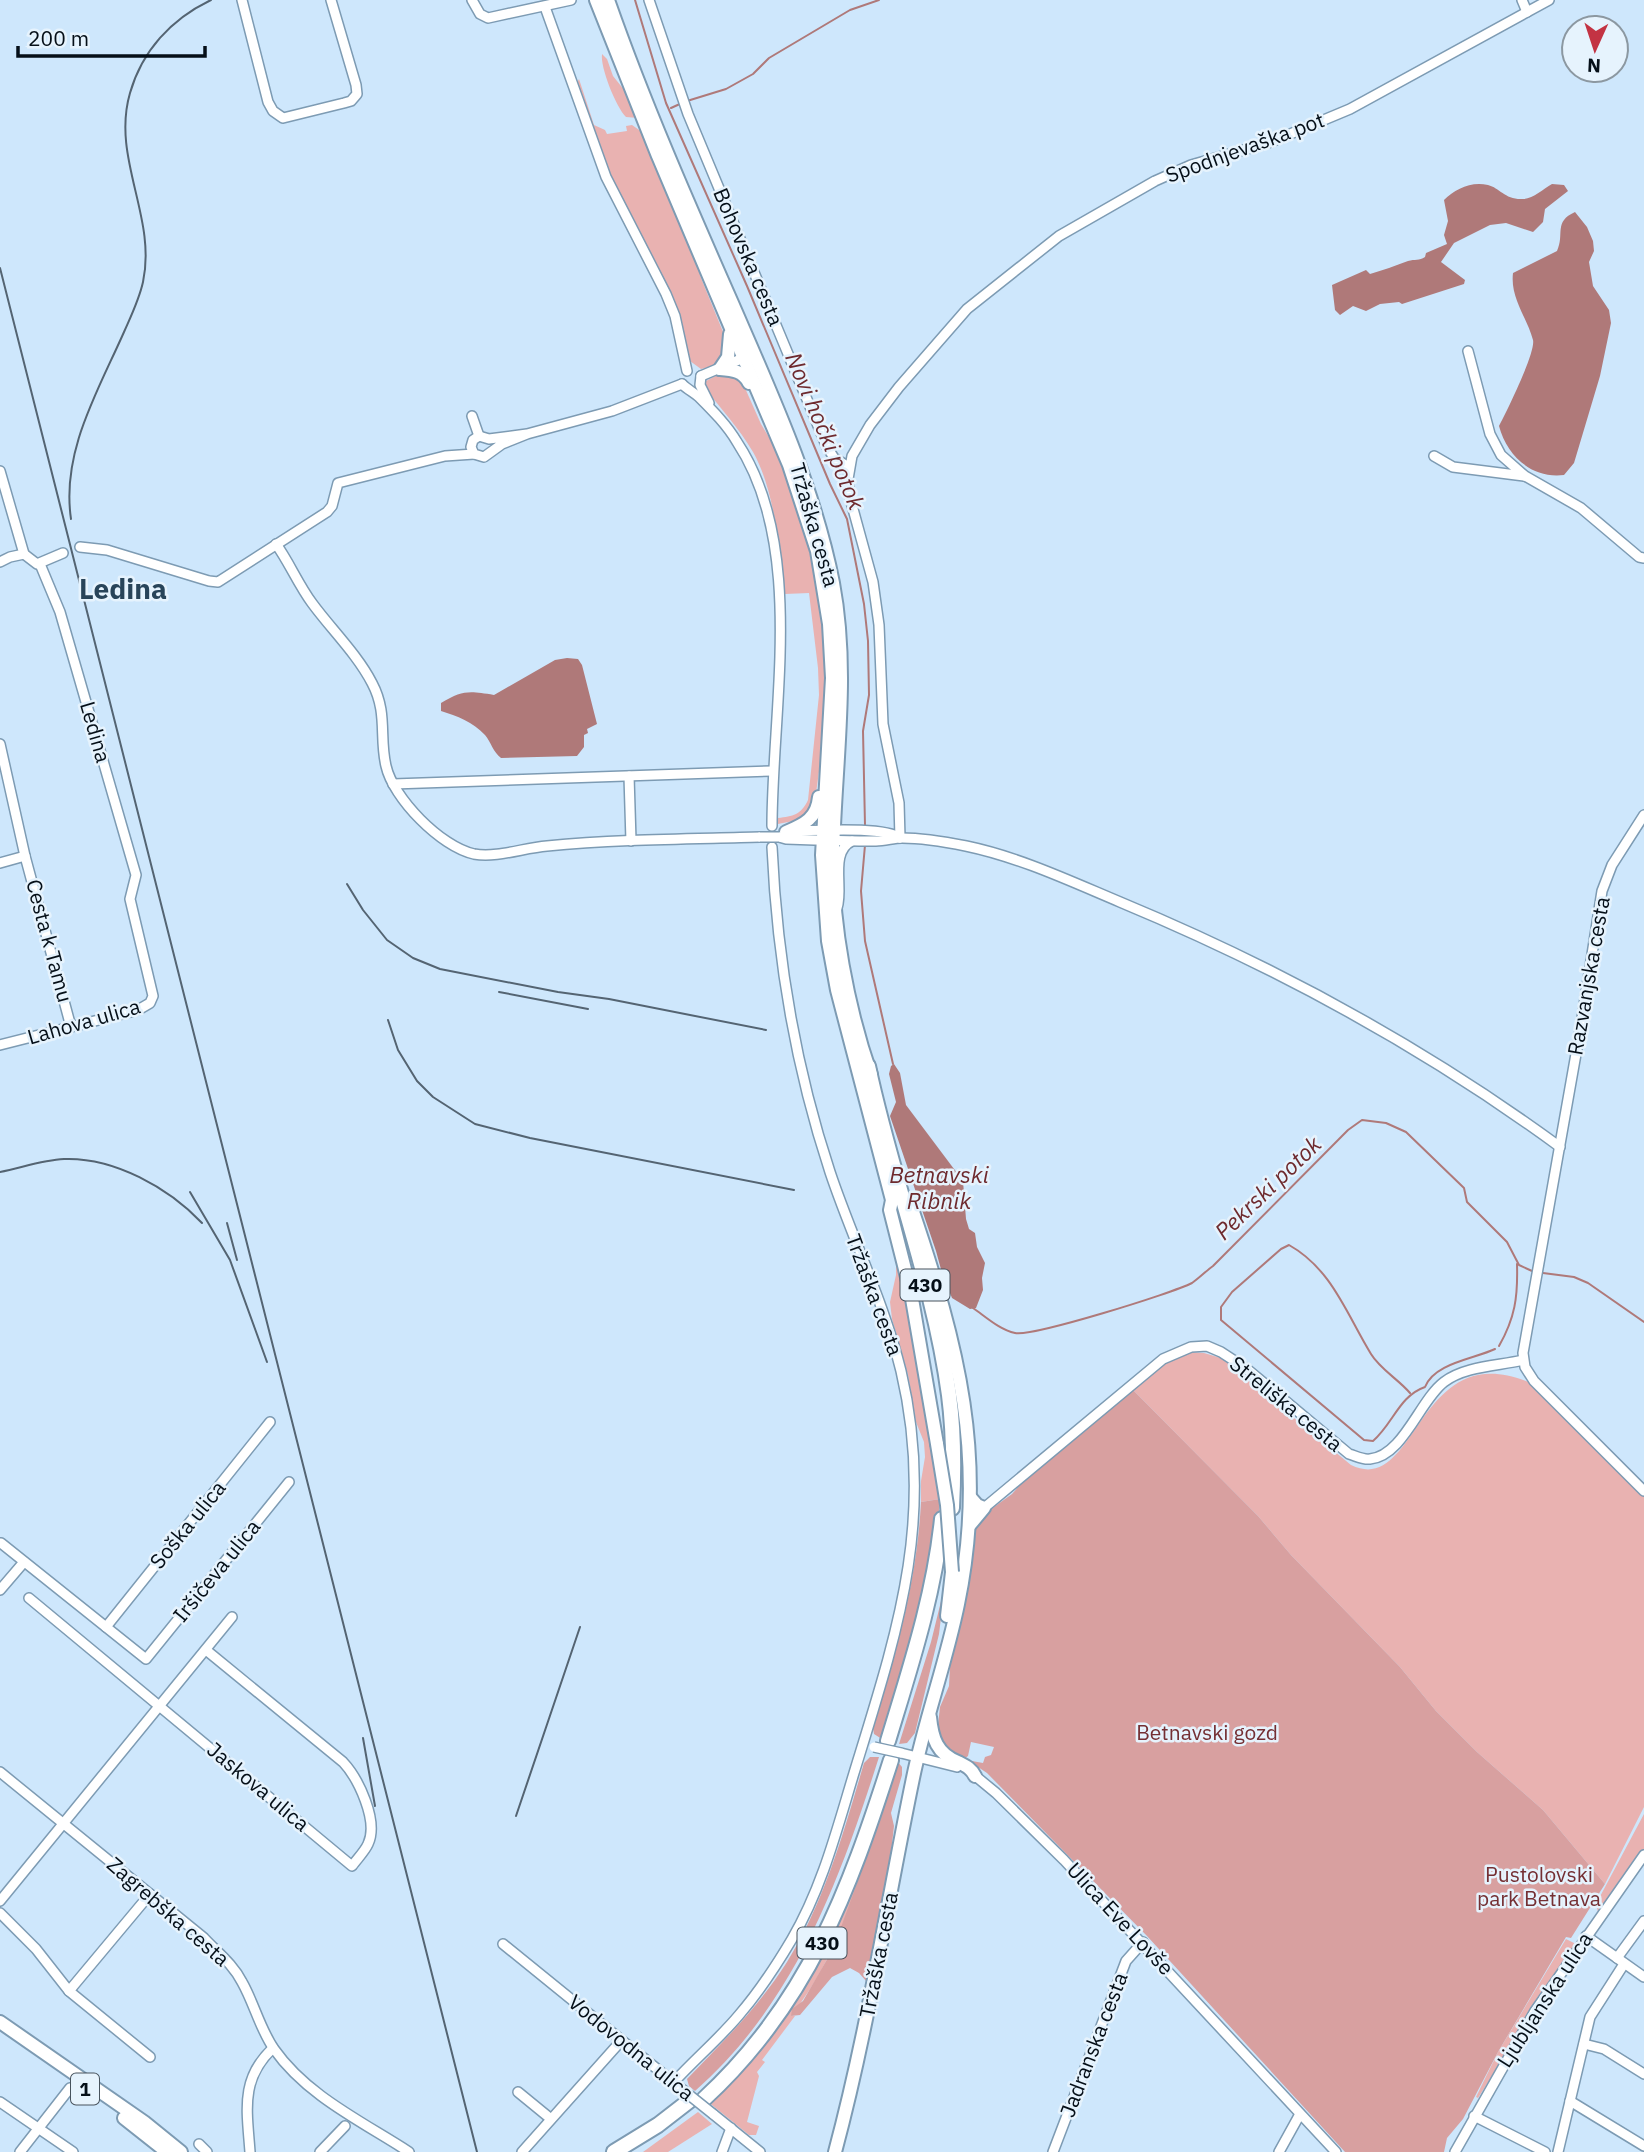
<svg xmlns="http://www.w3.org/2000/svg" width="1644" height="2152" viewBox="0 0 1644 2152" font-family="'IBM Plex Sans',sans-serif">
<style>
.green{fill:#e9b2b1}
.forest{fill:#d8a0a0}
.water{fill:#af7979}
.lines{fill:none;stroke-linecap:round;stroke-linejoin:round}
.stream{stroke:#af7979;stroke-width:2}
.minor-casing{stroke:#7d9bb3;stroke-width:12}
.major-casing{stroke:#7d9bb3;stroke-width:16}
.highway-casing{stroke:#7d9bb3;stroke-width:18}
.minor{stroke:#fff;stroke-width:9}
.major{stroke:#fff;stroke-width:12}
.highway{stroke:#fff;stroke-width:14}
.rail{stroke:#546472;stroke-width:2}
.minor-bridge-casing{stroke:#7d9bb3;stroke-width:12;stroke-linecap:butt}
.major-bridge-casing{stroke:#7d9bb3;stroke-width:16;stroke-linecap:butt}
.minor-bridge{stroke:#fff;stroke-width:9}
.major-bridge{stroke:#fff;stroke-width:12}
.labels{text-anchor:middle;stroke-width:5;stroke-linejoin:round;paint-order:stroke}
.shield{fill:#e6f3fd;stroke:#48535d;stroke-width:2}
.shield-label{font-size:19px;font-weight:bold;fill:#050f18}
.street-label{font-size:21px;fill:#050f18;stroke:#e6f3fd}
.park-label{font-size:21px;fill:#742f33;stroke:#e6f3fd}
.water-label{font-size:23px;font-style:italic;fill:#6e2a2e;stroke:#e6f3fd}
.district-label{font-size:28px;font-weight:bold;fill:#284459;stroke:#e6f3fd}
</style>
<rect width="100%" height="100%" fill="#cee7fc"/>
<g class="green">
<path d="M 602,54 L 607,59 L 613,76 L 629,96 L 638,118 L 626,117 C 616,107 600,67 602,54 Z"/>
<polygon points="579,79 594,125 605,130 607,134 627,131 626,126 632,125 642,132 694,254 701,278 728,344 716,365 701,369 690,361 652,261 604,161 577,83"/>
<path d="M 723,372 L 741,379 L 761,424 L 775,447 L 792,487 L 815,562 L 826,640 L 826,720 L 814,808 L 793,821 L 778,824 L 778,818 C 793,816 801,815 808,800 L 819,695 L 818,668 L 809,593 L 785,594 C 779,549 775,491 753,452 C 739,428 721,409 704,387 L 706,381 Z"/>
<polygon points="896,1255 908,1299 940,1499 921,1502 921,1481 925,1457 924,1442 916,1422 908,1375 892,1319 890,1302 896,1275"/>
<path d="M 1187,1352 L 1204,1353 L 1221,1358 L 1351,1465 C 1419,1498 1416,1332 1533,1384 L 1644,1496 L 1644,1807 L 1605,1884 L 1543,1810 L 1477,1752 L 1436,1711 L 1400,1667 L 1291,1555 L 1258,1516 L 1133,1390 L 1160,1365 Z"/>
<path d="M 894,1772 C 867,1854 846,1947 791,2016 L 795,2016 L 762,2060 L 765,2062 L 757,2072 L 759,2076 L 747,2122 L 759,2126 L 756,2135 L 749,2135 L 707,2101 L 794,2000 Z"/>
<polygon points="1644,1814 1644,1850 1598,1912 1596,1904"/>
<polygon points="1566,1939 1576,1944 1478,2098 1476,2097 1498,2052"/>
<polygon points="698,2112 712,2124 668,2152 643,2152"/>
</g>
<g class="forest">
<polygon points="1133,1390 1258,1516 1291,1555 1400,1667 1436,1711 1477,1752 1543,1810 1605,1884 1571,1938 1566,1937 1498,2052 1463,2119 1447,2138 1444,2152 1345,2152 1147,1936 987,1773 972,1763 972,1761 983,1763 985,1757 991,1755 994,1747 971,1742 968,1756 964,1759 958,1758 943,1746 938,1725 940,1707 949,1686 950,1666 966,1596 974,1529 987,1512 1012,1494 1026,1478"/>
<path d="M 940,1499 L 935,1552 L 885,1741 L 874,1734 L 873,1728 C 896,1653 917,1581 921,1502 Z"/>
<polygon points="945,1585 939,1634 915,1733 907,1743 899,1744 931,1642"/>
<path d="M 870,1757 L 879,1757 C 840,1880 795,2003 695,2091 L 689,2086 L 687,2079 C 723,2042 759,2006 787,1962 C 825,1901 844,1831 864,1763 Z"/>
<polygon points="897,1761 902,1767 902,1775 891,1813 894,1826 890,1862 867,1982 859,1973 850,1968 832,1977 800,2015 791,2016 792,2009 803,2001 833,1949 859,1878"/>
</g>
<g class="water">
<path d="M 1552,184 L 1564,185 L 1568,191 L 1545,209 L 1543,222 L 1533,232 L 1506,223 L 1490,225 L 1454,243 L 1441,262 L 1465,280 L 1464,284 L 1402,304 L 1399,302 L 1380,304 L 1366,311 L 1353,306 L 1340,315 L 1335,310 L 1332,285 L 1366,270 L 1370,274 C 1383,270 1395,266 1408,261 C 1415,259 1419,261 1425,257 L 1426,253 L 1447,244 L 1444,235 L 1448,221 L 1444,200 C 1455,189 1471,181 1488,185 C 1500,188 1505,200 1523,199 C 1533,199 1543,189 1552,184 Z"/>
<path d="M 1575,212 L 1587,227 L 1593,241 L 1594,251 L 1589,262 L 1593,286 L 1609,310 L 1611,323 L 1600,376 L 1574,463 L 1564,475 C 1532,479 1507,456 1499,426 C 1506,413 1536,352 1533,340 C 1527,317 1510,298 1513,273 L 1557,251 C 1565,234 1553,222 1575,212 Z"/>
<path d="M 567,658 L 578,659 L 582,665 L 597,724 L 587,729 L 588,733 L 584,735 L 584,747 L 577,756 L 501,758 C 493,752 491,742 485,735 C 473,722 457,716 441,711 L 441,703 C 463,690 469,691 494,695 L 555,660 Z"/>
<polygon points="894,1064 900,1073 906,1105 963,1181 966,1219 969,1229 975,1233 977,1247 985,1263 982,1278 983,1290 976,1308 970,1309 952,1298 942,1273 936,1251 890,1116 896,1102 889,1074 891,1066"/>
</g>
<g class="lines">
<g class="stream">
<polyline points="635,0 666,103 747,286 830,484 847,519 864,604 868,641 869,695 863,731 865,825"/>
<polyline points="687,101 726,89 753,74 769,58 850,10 879,0"/>
<polyline points="671,108 682,103"/>
<polyline points="865,845 861,891 865,941 893,1064"/>
<polyline points="1543,1273 1574,1277 1588,1283 1644,1322"/>
<path d="M 973,1308 C 986,1317 1000,1330 1015,1333 C 1032,1337 1173,1293 1192,1283 C 1199,1278 1206,1271 1213,1266 L 1348,1130 L 1362,1120 L 1386,1123 L 1406,1132 L 1464,1188 L 1467,1202 L 1507,1242 L 1519,1265 L 1532,1271"/>
<path d="M 1499,1346 C 1515,1318 1518,1297 1517,1264"/>
<path d="M 1410,1393 C 1398,1379 1380,1369 1371,1354 C 1347,1315 1332,1269 1289,1245 L 1281,1249 L 1232,1292 L 1221,1307 L 1221,1320 L 1364,1440 L 1373,1441 C 1393,1424 1399,1396 1425,1387 C 1434,1363 1474,1359 1495,1349"/>
</g>
<g class="minor-casing">
<g id="minor">
<polyline points="242,0 268,102 273,111 283,118 344,103 351,101 357,94 356,85 331,0"/>
<polyline points="472,0 480,14 488,18 571,0"/>
<polyline points="649,0 688,114 826,445 834,458 849,467"/>
<polyline points="1522,0 1527,12"/>
<polyline points="545,7 606,177 666,294 675,316 687,371"/>
<polyline points="1468,351 1490,434 1501,455 1525,476 1581,508 1639,557 1644,558"/>
<polyline points="701,376 748,356"/>
<polyline points="701,376 700,385 709,403"/>
<path d="M 682,384 C 687,389 693,392 699,397 C 713,411 727,425 737,442 C 806,546 772,707 772,826"/>
<polyline points="472,416 479,436"/>
<polyline points="527,434 489,439 479,436 473,440 471,447 474,454 484,457 502,444 527,434 612,411 682,384"/>
<polyline points="1434,456 1453,467 1524,476"/>
<polyline points="0,471 24,554"/>
<path d="M 276,544 C 289,562 298,584 312,603 C 331,629 357,654 372,683 C 388,713 379,737 386,766 C 393,798 441,847 474,854 C 497,858 523,848 547,846 C 618,839 689,839 760,837"/>
<polyline points="80,547 107,550 209,581 218,582 327,512 332,506 338,483 445,456 474,454"/>
<polyline points="24,554 37,564 63,553"/>
<polyline points="0,562 10,557 24,554"/>
<polyline points="0,744 25,856 71,1027"/>
<polyline points="629,776 631,841"/>
<polyline points="393,784 772,771"/>
<polyline points="1644,815 1612,865 1602,891 1579,1037 1523,1353 1525,1367 1534,1381 1644,1491"/>
<path d="M 792,831 C 815,831 884,826 900,838"/>
<path d="M 779,837 L 786,839 C 816,840 846,841 876,841 C 885,841 894,838 902,838 C 923,838 946,842 966,846 C 1019,857 1070,881 1120,902 C 1274,966 1425,1048 1560,1147"/>
<polyline points="900,838 899,803 883,724 879,625 873,582 850,498 848,479 852,456 870,425 899,387 967,309 1059,236 1155,181 1191,165 1271,142 1350,109 1549,0"/>
<polyline points="0,863 25,856"/>
<path d="M 837,908 C 844,888 829,852 852,841"/>
<polyline points="0,1045 138,1010 150,1003 153,996 130,899 136,875 60,612 40,564"/>
<path d="M 984,1508 L 1163,1359 L 1191,1347 L 1207,1346 L 1221,1352 L 1247,1369 L 1349,1454 C 1356,1456 1363,1460 1370,1459 C 1403,1456 1420,1400 1444,1382 C 1465,1366 1498,1366 1523,1360"/>
<polyline points="1,1543 146,1659 289,1482"/>
<polyline points="0,1590 24,1562"/>
<path d="M 29,1598 L 352,1866 C 357,1859 365,1851 368,1844 C 379,1821 358,1778 343,1762 L 206,1650"/>
<polyline points="106,1627 270,1422"/>
<polyline points="901,1753 957,1767"/>
<path d="M 0,1772 L 204,1938 C 217,1952 233,1964 242,1982 C 254,2003 260,2029 274,2049 C 307,2096 363,2122 409,2152"/>
<polyline points="973,1774 996,1793 1064,1860 1336,2152"/>
<polyline points="0,1901 232,1617"/>
<polyline points="0,1913 36,1949 69,1991 150,2057"/>
<polyline points="1586,1936 1644,1977"/>
<polyline points="503,1944 683,2090"/>
<polyline points="1617,1958 1644,1921"/>
<polyline points="69,1991 150,1894"/>
<polyline points="1584,2044 1604,2049 1644,2074"/>
<path d="M 674,2082 C 695,2059 719,2039 739,2015 C 759,1992 776,1966 792,1939 C 822,1888 837,1829 854,1773 C 897,1633 936,1519 901,1371 C 884,1302 852,1238 830,1172 C 795,1066 777,958 772,847"/>
<polyline points="518,2092 551,2119"/>
<polyline points="1570,2101 1644,2146"/>
<polyline points="0,2102 73,2152"/>
<polyline points="713,2114 760,2152"/>
<polyline points="1474,2116 1545,2152"/>
<polyline points="199,2144 207,2152"/>
<polyline points="20,2152 70,2088"/>
<path d="M 250,2152 C 247,2110 240,2079 273,2048"/>
<polyline points="320,2152 345,2126"/>
<polyline points="522,2152 621,2041"/>
<polyline points="722,2152 731,2128"/>
<polyline points="1053,2152 1126,1961 1143,1942"/>
<polyline points="1279,2152 1300,2114"/>
<polyline points="1455,2152 1535,2011 1644,1855"/>
<polyline points="1558,2152 1590,2017 1624,1964"/>
</g>
</g>
<g class="major-casing">
<g id="major">
<polyline points="596,0 658,156 789,465 817,551 829,624 832,678 822,855 828,941 837,990 892,1200 890,1210 911,1293 937,1444"/>
<path d="M 608,0 C 644,103 688,203 732,303 C 771,393 814,486 833,583 C 850,673 835,763 833,853 C 831,922 848,1009 871,1075"/>
<path d="M 720,369 C 733,370 743,371 749,383"/>
<polyline points="720,369 728,357 730,334"/>
<path d="M 786,832 C 805,824 817,818 819,797"/>
<polyline points="969,1526 984,1508 977,1505 970,1497"/>
<polyline points="947,1616 952,1572"/>
<path d="M 930,1717 C 932,1738 937,1754 958,1762 C 966,1766 971,1768 975,1776"/>
<polyline points="0,2022 144,2122 181,2152"/>
<polyline points="124,2118 167,2152"/>
<path d="M 835,2152 C 868,2029 887,1903 913,1778 C 925,1719 946,1663 958,1604 C 988,1459 958,1345 912,1209"/>
</g>
</g>
<g class="highway-casing">
<g id="highway">
<path d="M 868,1066 C 891,1176 934,1283 949,1395 C 954,1433 954,1470 952,1508"/>
<path d="M 888,1741 C 910,1668 934,1596 942,1519"/>
<path d="M 704,2099 C 808,2003 849,1891 891,1760"/>
<polyline points="614,2152 658,2125 689,2101"/>
</g>
</g>
<use href="#minor" class="minor"/>
<use href="#major" class="major"/>
<use href="#highway" class="highway"/>
<g class="rail">
<polyline points="0,268 477,2152"/>
<path d="M 71,519 C 61,452 98,391 124,332 C 131,316 139,300 143,282 C 157,217 111,158 130,93 C 142,51 171,19 211,0"/>
<polyline points="347,884 363,910 387,940 413,958 440,969 558,992 609,999 766,1030"/>
<polyline points="499,992 588,1009"/>
<polyline points="388,1020 398,1050 417,1081 433,1097 475,1124 530,1138 794,1190"/>
<path d="M 0,1172 C 21,1168 42,1160 64,1159 C 114,1157 169,1188 202,1223"/>
<polyline points="190,1192 230,1260 267,1362"/>
<polyline points="227,1223 237,1260"/>
<polyline points="363,1738 375,1806"/>
<polyline points="516,1816 580,1627"/>
</g>
<g class="minor-bridge-casing">
<g id="minor-bridge">
<polyline points="760,837 779,837"/>
<polyline points="874,1747 901,1753"/>
<polyline points="683,2090 713,2114"/>
</g>
</g>
<g class="major-bridge-casing">
<polyline id="major-bridge" points="937,1444 947,1505 952,1572"/>
</g>
<use href="#minor-bridge" class="minor-bridge"/>
<use href="#major-bridge" class="major-bridge"/>
</g>
<g class="labels">
<g class="shield">
<rect x="900.5" y="1269.5" width="49" height="31" rx="5"/>
<rect x="797.5" y="1927.5" width="49" height="31" rx="5"/>
<rect x="71" y="2073.5" width="28" height="31" rx="5"/>
</g>
<g class="shield-label">
<text x="925" y="1292">430</text>
<text x="822" y="1950">430</text>
<text x="85" y="2096">1</text>
</g>
<g class="street-label">
<text transform="translate(1245 148) rotate(-20)" y="7">Spodnjevaška pot</text>
<text transform="translate(748 257) rotate(67)" y="7">Bohovska cesta</text>
<text transform="translate(814 525) rotate(74)" y="7">Tržaška cesta</text>
<text transform="translate(95 732) rotate(74)" y="7">Ledina</text>
<text transform="translate(49 941) rotate(75)" y="7">Cesta k Tamu</text>
<text transform="translate(1589 976) rotate(-80)" y="7">Razvanjska cesta</text>
<text transform="translate(84 1022) rotate(-16)" y="7">Lahova ulica</text>
<text transform="translate(874 1295) rotate(70)" y="7">Tržaška cesta</text>
<text transform="translate(1286 1404) rotate(39)" y="7">Streliška cesta</text>
<text transform="translate(188 1525) rotate(-51)" y="7">Soška ulica</text>
<text transform="translate(217 1571) rotate(-51)" y="7">Iršičeva ulica</text>
<text transform="translate(258 1787) rotate(40)" y="7">Jaskova ulica</text>
<text transform="translate(168 1912) rotate(41)" y="7">Zagrebška cesta</text>
<text transform="translate(1120 1919) rotate(47)" y="7">Ulica Eve Lovše</text>
<text transform="translate(879 1955) rotate(-79)" y="7">Tržaška cesta</text>
<text transform="translate(1545 2000) rotate(-57)" y="7">Ljubljanska ulica</text>
<text transform="translate(1094 2045) rotate(-69)" y="7">Jadranska cesta</text>
<text transform="translate(631 2048) rotate(39)" y="7">Vodovodna ulica</text>
</g>
<g class="park-label">
<text x="1207" y="1740">Betnavski gozd</text>
<text x="1539" y="1882">Pustolovski<tspan x="1539" dy="24">park Betnava</tspan></text>
</g>
<g class="water-label">
<text transform="translate(825 431) rotate(67)" y="8">Novi hočki potok</text>
<text x="939" y="1183">Betnavski<tspan x="939" dy="26">Ribnik</tspan></text>
<text transform="translate(1268 1188) rotate(-44)" y="8">Pekrski potok</text>
</g>
<g class="district-label">
<text x="123" y="599">Ledina</text>
</g>
</g>
<g transform="translate(1595 49) rotate(183)"><circle r="33" fill="#e6f3fd" stroke="#8c98a1" stroke-width="2"/>
<path d="M0-5L12 26L0 18L-12 26Z" fill="#c33343"/>
<text y="-10" font-size="19" font-weight="bold" text-anchor="middle" fill="#050f18">N</text>
</g>
<path d="M18 46v10h187v-10" fill="none" stroke="#050f18" stroke-width="3.5"/>
<text x="28" y="46" font-size="21" fill="#050f18" stroke="#e6f3fd" stroke-width="5" paint-order="stroke">200 m</text>
</svg>
